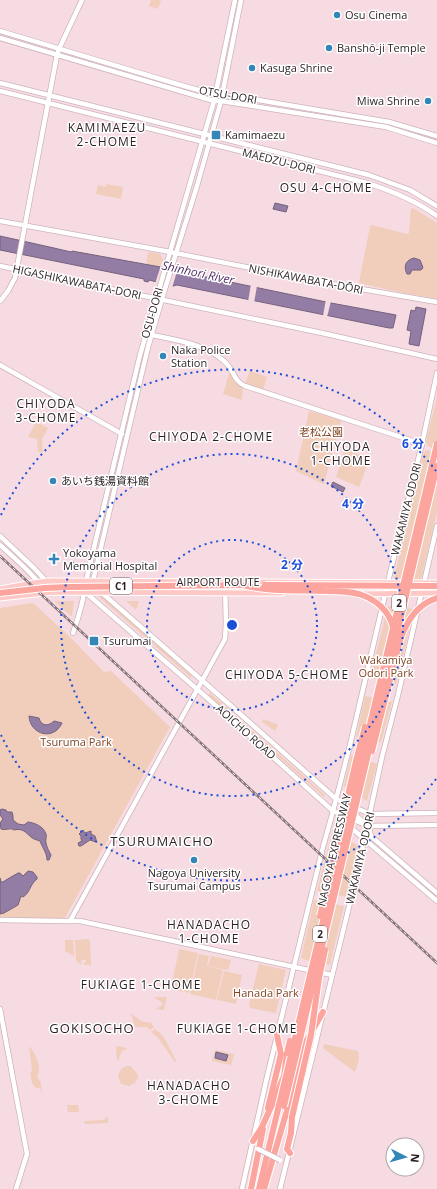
<svg xmlns="http://www.w3.org/2000/svg" width="437" height="1189" viewBox="0 0 437 1189" font-family="'Open Sans','Noto Sans JP',sans-serif">
<style>
.green{fill:#f1cdbb}
.water{fill:#947da4;stroke:#74617d}
.pier{fill:#f7dbe2}
.lines{fill:none;stroke-linecap:round;stroke-linejoin:round}
.secondary-casing{stroke:#ceb3ba;stroke-width:6}
.primary-casing{stroke:#fff;stroke-width:7}
.highway-casing{stroke:#fff;stroke-width:8}
.secondary{stroke:#fff;stroke-width:4.5}
.primary{stroke:#fdc8c5;stroke-width:5}
.highway{stroke:#fca49e;stroke-width:6}
.rail-casing{stroke:#867378;stroke-width:2.5}
.rail{stroke:#fff;stroke-width:1;stroke-dasharray:3;stroke-linecap:butt}
.secondary-bridge-casing{stroke:#ceb3ba;stroke-width:6;stroke-linecap:butt}
.highway-bridge-casing{stroke:#fff;stroke-width:8;stroke-linecap:butt}
.secondary-bridge{stroke:#fff;stroke-width:4.5}
.highway-bridge{stroke:#fca49e;stroke-width:6}
.ring{fill:none;stroke:#1d4ed8;stroke-width:2;stroke-dasharray:2 4}
.poi-dot{fill:#3386b6;stroke:#fff;stroke-width:1.5}
.labels{text-anchor:middle;stroke-width:3;stroke-linejoin:round;paint-order:stroke}
.shield{fill:#fff;stroke:#696264;stroke-width:1}
.shield-label{font-size:10px;font-weight:bold;fill:#291f22}
.poi-label{font-size:11px;fill:#291f22;stroke:#fff;text-anchor:start}
.street-label{font-size:11px;fill:#291f22;stroke:#fff}
.park-label{font-size:11px;fill:#804524;stroke:#fff}
.neighbourhood-label{font-size:12px;letter-spacing:1px;fill:#291f22;stroke:#fff}
.water-label{font-size:12px;font-style:italic;fill:#553469;stroke:#fff}
.quarter-label{font-size:13px;letter-spacing:1px;fill:#291f22;stroke:#fff}
.centre{fill:#1d4ed8;stroke:#fff;stroke-width:2}
.ring-label{font-size:12px;text-anchor:middle;font-weight:bold;fill:#1d4ed8;stroke:#fff;stroke-width:3;stroke-linejoin:round;paint-order:stroke}
</style>
<rect width="100%" height="100%" fill="#f7dbe2"/>
<g class="green">
<polygon points="151,0 161,0 158,9 149,6"/>
<polygon points="106,184 123,187 121,199 96,194 98,185 106,187"/>
<polygon points="413,208 437,223 437,299 394,291 359,283 370,226 372,225 407,234 409,233 411,209"/>
<polygon points="148,252 160,254 163,259 160,267 146,265"/>
<polygon points="250,371 267,377 263,390 245,384"/>
<polygon points="229,374 231,374 235,382 243,389 242,400 223,394"/>
<polygon points="437,396 437,450 428,446 426,442"/>
<polygon points="309,411 340,420 341,422 324,484 323,484 296,471"/>
<polygon points="36,422 48,428 42,439 43,452 38,452 37,439 28,437"/>
<polygon points="345,449 370,458 359,487 336,477"/>
<polygon points="428,450 437,455 437,512 421,579 419,581 395,580 394,578 423,455 425,451"/>
<polygon points="98,596 102,596 192,676 191,678"/>
<polygon points="54,601 74,601 72,616 71,616"/>
<polygon points="126,601 138,601 139,602 136,610"/>
<polygon points="33,603 69,636 104,672 111,671 170,727 66,916 63,919 0,917 0,608"/>
<polygon points="388,606 414,609 396,684 370,678"/>
<polygon points="210,693 325,795 324,797 208,695"/>
<polygon points="365,696 392,702 381,742 356,737"/>
<polygon points="263,719 277,724 278,725 275,731 262,722"/>
<polygon points="351,755 377,764 367,801 344,786"/>
<polygon points="333,829 358,846 347,897 317,891"/>
<polygon points="314,900 344,906 330,965 306,960 301,958"/>
<polygon points="88,939 90,941 91,966 89,965 84,965 84,962 86,962 86,960 81,960 82,965 76,961 75,940"/>
<polygon points="65,940 73,940 74,956 65,951"/>
<polygon points="179,949 198,953 189,993 171,989"/>
<polygon points="199,954 209,956 207,966 223,970 216,1000 190,994"/>
<polygon points="211,956 231,960 228,970 208,966"/>
<polygon points="259,964 286,970 276,1013 250,1008 249,1005"/>
<polygon points="224,971 242,975 236,1004 217,1000"/>
<polygon points="153,997 167,997 164,1010 156,1009 163,1004 160,1001"/>
<polygon points="131,1013 141,1021 151,1023 154,1027 150,1030 147,1027 135,1027"/>
<path d="M 155,1029 C 157,1031 159,1032 160,1033 C 167,1039 171,1053 177,1062 L 175,1062 L 159,1039 L 151,1032 Z"/>
<polygon points="324,1044 358,1051 359,1059 355,1072 323,1048"/>
<path d="M 29,1046 C 35,1052 43,1068 37,1076 L 41,1083 L 42,1094 L 40,1088 L 36,1088 L 32,1083 L 30,1073 L 32,1071 Z"/>
<polygon points="118,1046 126,1048 127,1049 122,1051 118,1061 117,1060 116,1047"/>
<polygon points="215,1050 234,1054 231,1065 212,1061"/>
<path d="M 128,1066 L 131,1066 C 135,1073 142,1074 135,1083 L 129,1086 L 121,1084 L 118,1076 L 121,1069 L 124,1067 Z"/>
<polygon points="67,1105 78,1105 79,1112 68,1112"/>
<polygon points="107,1117 108,1117 108,1123 87,1124 85,1124 84,1121 104,1120"/>
</g>
<g class="water">
<polygon points="275,203 288,206 286,212 273,209"/>
<polygon points="0,236 54,248 71,252 72,251 177,270 182,272 331,303 396,315 393,328 389,328 177,285 173,286 149,280 148,282 144,281 144,279 0,250"/>
<path d="M 414,258 L 420,260 L 422,265 L 423,268 L 421,270 L 412,270 L 410,274 L 407,274 C 403,266 406,260 414,258 Z"/>
<polygon points="416,307 426,309 419,346 409,344 411,331 407,330 411,310 415,311"/>
<polygon points="333,482 345,488 343,492 331,486"/>
<path d="M 29,716 L 39,718 C 41,726 48,727 54,721 L 62,723 C 54,741 30,735 29,716 Z"/>
<path d="M 2,809 L 6,810 L 7,812 L 12,812 L 13,816 L 13,820 L 18,824 L 24,825 L 28,822 C 35,823 43,826 46,834 C 47,837 45,840 46,843 C 47,848 49,851 51,855 L 49,860 L 47,860 C 47,853 42,847 40,841 C 37,840 33,839 31,837 C 25,832 23,828 14,830 C 10,827 5,831 1,829 L 0,823 L 3,819 L 0,815 L 0,810 Z"/>
<polygon points="83,830 85,833 91,831 91,834 95,836 96,839 96,842 90,840 81,846 79,846 78,843 82,841 81,839 81,836 79,834"/>
<path d="M 28,871 L 33,872 L 37,877 L 37,879 C 30,884 30,893 23,897 L 21,896 L 18,905 L 4,913 L 0,914 L 0,878 L 1,882 L 3,882 L 6,880 L 18,873 L 20,873 L 23,876 Z"/>
<polygon points="216,1052 228,1055 226,1061 215,1058"/>
</g>
<g class="pier">
<polygon points="161,265 178,268 172,288 155,284"/>
<polygon points="251,284 257,286 254,303 248,302"/>
<polygon points="326,299 331,301 327,317 323,316"/>
</g>
<g class="lines">
<g class="secondary-casing">
<g id="secondary">
<polyline points="0,31 177,84 216,95 258,100 389,122 437,136"/>
<polyline points="0,38 214,101 221,101 386,127 437,143"/>
<polyline points="0,83 369,175 410,190 437,206"/>
<path d="M 0,91 L 367,183 C 392,191 415,200 437,216"/>
<polyline points="0,221 165,251 332,284 437,302"/>
<polyline points="0,266 322,333 437,359"/>
<polyline points="0,301 8,291 15,278 57,55 59,49 82,0"/>
<path d="M 152,335 C 176,340 205,344 224,361 C 234,369 233,381 245,386 L 422,444"/>
<polyline points="0,365 122,434"/>
<polyline points="0,536 34,568 49,584"/>
<path d="M 0,545 C 15,559 33,573 45,591"/>
<polyline points="92,583 93,581 148,347 164,292 197,186 221,101 241,0"/>
<polyline points="96,585 101,592 229,704 336,799 370,814 437,813"/>
<polyline points="85,592 205,696 333,811 368,826 437,825"/>
<path d="M 73,633 C 79,616 84,599 86,581 L 140,355 L 214,101 L 235,0"/>
<polyline points="353,813 368,826 371,836 373,838 437,893"/>
<polyline points="349,826 437,901"/>
<polyline points="0,920 63,921 80,921 332,975"/>
<polyline points="70,921 225,639 226,624 225,583"/>
<polyline points="0,1009 27,1154 16,1189"/>
<polyline points="242,1189 267,1077 323,847 333,811 350,745 392,565 422,444 437,373"/>
<polyline points="280,1189 355,882 382,757 398,695 437,526"/>
</g>
</g>
<g class="primary-casing">
<g id="primary">
<polyline points="0,589 33,583 48,581 437,583"/>
<polyline points="360,594 437,593"/>
<polyline points="0,598 53,592 282,593"/>
</g>
</g>
<g class="highway-casing">
<g id="highway">
<polyline points="297,1072 304,1045 323,1012"/>
<polyline points="268,1108 281,1054 277,1035"/>
<polyline points="253,1141 262,1127 275,1098 284,1076 287,1053"/>
<polyline points="290,1153 287,1149 291,1133 292,1117"/>
<polyline points="251,1189 263,1129"/>
<polyline points="259,1189 279,1105"/>
<polyline points="264,1189 285,1117 294,1091 296,1077"/>
</g>
</g>
<use href="#secondary" class="secondary"/>
<use href="#primary" class="primary"/>
<use href="#highway" class="highway"/>
<g class="rail-casing">
<polyline id="rail" points="0,556 437,963"/>
</g>
<use href="#rail" class="rail"/>
<g class="secondary-bridge-casing">
<polyline id="secondary-bridge" points="258,1149 280,1160"/>
</g>
<g class="highway-bridge-casing">
<g id="highway-bridge">
<path d="M 243,585 C 270,592 298,590 325,591 C 337,591 348,591 359,594 C 375,599 389,610 393,627"/>
<polyline points="265,585 437,586"/>
<polyline points="0,593 45,588 68,587 246,585"/>
<path d="M 372,751 L 400,640 C 407,621 417,604 437,598"/>
<polyline points="320,916 356,761 365,727"/>
<polyline points="287,1053 290,1041"/>
<polyline points="279,1105 437,444"/>
<polyline points="284,1106 437,466"/>
<polyline points="292,1117 311,1035 319,978 325,950"/>
</g>
</g>
<use href="#secondary-bridge" class="secondary-bridge"/>
<use href="#highway-bridge" class="highway-bridge"/>
</g>
<g class="ring">
<circle cx="232" cy="625" r="85"/>
<circle cx="232" cy="625" r="171"/>
<path d="M436 779A256 256 0 0 1 1 735M1 515A256 256 0 0 1 436 471"/>
</g>
<g class="poi-dot">
<circle cx="337" cy="15" r="4"/>
<circle cx="329" cy="48" r="4"/>
<circle cx="252" cy="68" r="4"/>
<circle cx="428" cy="101" r="4"/>
<rect x="211" y="130" width="10" height="10" rx="2"/>
<circle cx="163" cy="356" r="4"/>
<circle cx="53" cy="481" r="4"/>
<path d="M52 553h4v4h4v4h-4v4h-4v-4h-4v-4h4z"/>
<rect x="89" y="636" width="10" height="10" rx="2"/>
<circle cx="194" cy="860" r="4"/>
</g>
<g class="labels">
<g class="shield">
<rect x="110" y="578" width="22" height="16" rx="3"/>
<rect x="392" y="595" width="14" height="16" rx="3"/>
<rect x="313" y="926" width="14" height="16" rx="3"/>
</g>
<g class="shield-label">
<text x="121" y="590">C1</text>
<text x="399" y="607">2</text>
<text x="320" y="938">2</text>
</g>
<g class="poi-label">
<text x="345" y="19">Osu Cinema</text>
<text x="337" y="52">Banshō-ji Temple</text>
<text x="260" y="72">Kasuga Shrine</text>
<text x="420" y="105" text-anchor="end">Miwa Shrine</text>
<text x="225" y="139">Kamimaezu</text>
<text x="171" y="354">Naka Police<tspan x="171" dy="13">Station</tspan></text>
<text x="61" y="485">あいち銭湯資料館</text>
<text x="63" y="557">Yokoyama<tspan x="63" dy="13">Memorial Hospital</tspan></text>
<text x="103" y="645">Tsurumai</text>
<text x="194" y="877" text-anchor="middle">Nagoya University<tspan x="194" dy="13">Tsurumai Campus</tspan></text>
</g>
<g class="street-label">
<text transform="translate(228 95) rotate(10)" y="4">OTSU-DORI</text>
<text transform="translate(279 161) rotate(14)" y="4">MAEDZU-DORI</text>
<text transform="translate(306 279) rotate(11)" y="4">NISHIKAWABATA-DŌRI</text>
<text transform="translate(77 282) rotate(12)" y="4">HIGASHIKAWABATA-DORI</text>
<text transform="translate(152 313) rotate(-74)" y="4">OSU-DORI</text>
<text transform="translate(406 509) rotate(-76)" y="4">WAKAMIYA ODORI</text>
<text x="218" y="586">AIRPORT ROUTE</text>
<text transform="translate(246 732) rotate(42)" y="4">AOICHO ROAD</text>
<text transform="translate(334 850) rotate(-77)" y="4">NAGOYA EXPRESSWAY</text>
<text transform="translate(360 858) rotate(-77)" y="4">WAKAMIYA ODORI</text>
</g>
<g class="park-label">
<text x="321" y="436">老松公園</text>
<text x="386" y="664">Wakamiya<tspan x="386" dy="13">Odori Park</tspan></text>
<text x="76" y="746">Tsuruma Park</text>
<text x="266" y="997">Hanada Park</text>
</g>
<g class="neighbourhood-label">
<text x="107" y="132">KAMIMAEZU<tspan x="107" dy="14">2-CHOME</tspan></text>
<text x="326" y="192">OSU 4-CHOME</text>
<text x="46" y="408">CHIYODA<tspan x="46" dy="14">3-CHOME</tspan></text>
<text x="211" y="441">CHIYODA 2-CHOME</text>
<text x="341" y="451">CHIYODA<tspan x="341" dy="14">1-CHOME</tspan></text>
<text x="287" y="679">CHIYODA 5-CHOME</text>
<text x="209" y="929">HANADACHO<tspan x="209" dy="14">1-CHOME</tspan></text>
<text x="141" y="989">FUKIAGE 1-CHOME</text>
<text x="237" y="1033">FUKIAGE 1-CHOME</text>
<text x="189" y="1090">HANADACHO<tspan x="189" dy="14">3-CHOME</tspan></text>
</g>
<g class="water-label">
<text transform="translate(198 273) rotate(12)" y="4">Shinhori River</text>
</g>
<g class="quarter-label">
<text x="162" y="846">TSURUMAICHO</text>
<text x="92" y="1033">GOKISOCHO</text>
</g>
</g>
<circle cx="232" cy="625" r="6" class="centre"/>
<g class="ring-label">
<text x="413" y="448">6 分</text>
<text x="353" y="508">4 分</text>
<text x="292" y="569">2 分</text>
</g>
<g transform="translate(405 1157) rotate(96)"><circle r="19" fill="#ffffff" stroke="#a9a5a7"/>
<path d="M0-3L7 15L0 10L-7 15Z" fill="#3386b6"/>
<text y="-6" font-size="11" font-weight="bold" text-anchor="middle" fill="#291f22">N</text>
</g>
</svg>
